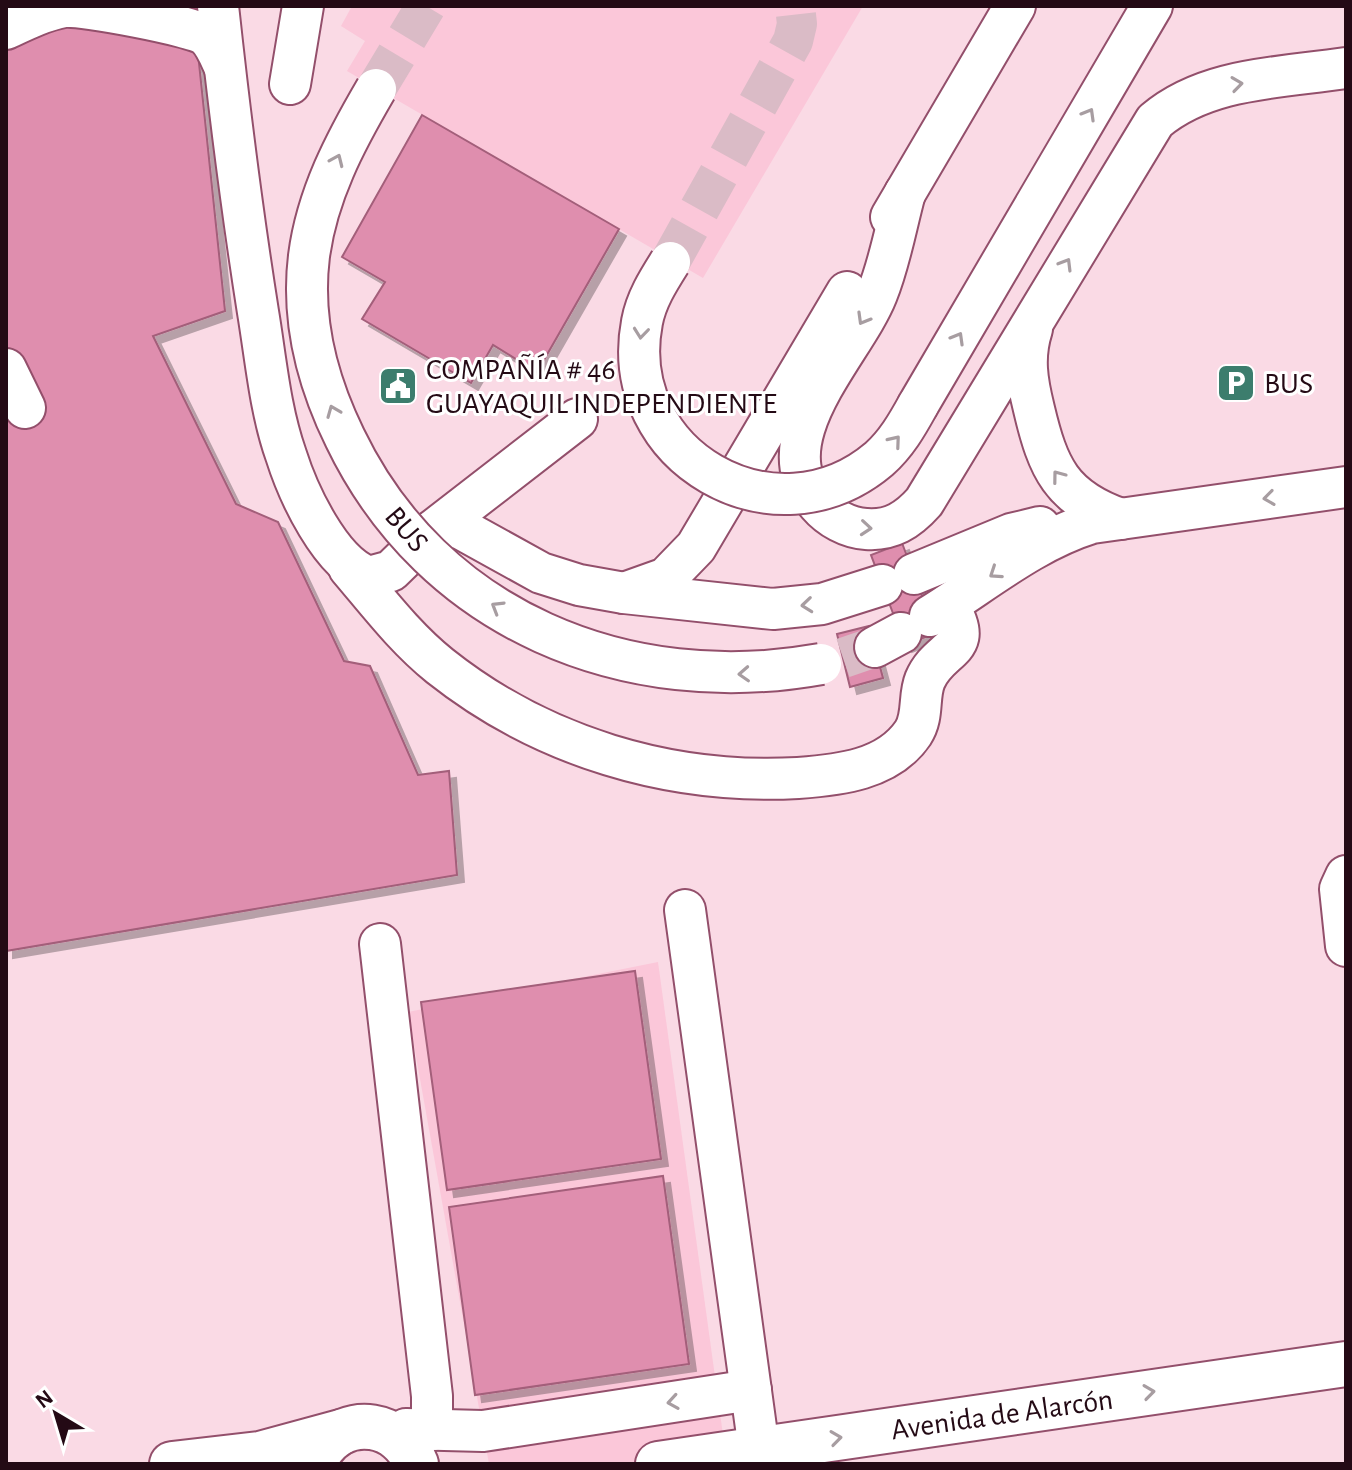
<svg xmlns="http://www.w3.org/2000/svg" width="1352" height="1470" viewBox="0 0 1352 1470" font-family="'Alegreya Sans',sans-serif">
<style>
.built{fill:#fbc7d9}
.building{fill:#df8eae;stroke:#a35e7a;stroke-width:2;filter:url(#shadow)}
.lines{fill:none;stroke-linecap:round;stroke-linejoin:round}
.minor-tunnel{stroke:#dabbc6;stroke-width:40;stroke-dasharray:40 20;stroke-linecap:butt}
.minor-casing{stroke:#934f6b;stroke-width:44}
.major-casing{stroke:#934f6b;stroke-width:48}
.minor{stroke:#fff;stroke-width:40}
.major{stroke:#fff;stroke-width:44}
.minor-bridge-casing{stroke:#934f6b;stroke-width:44;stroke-linecap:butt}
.minor-bridge{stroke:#fff;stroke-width:40}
.oneway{stroke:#a79da1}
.labels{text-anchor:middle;stroke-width:6;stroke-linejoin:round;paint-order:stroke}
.poi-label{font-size:30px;fill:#240a15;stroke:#fff;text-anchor:start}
.street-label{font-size:30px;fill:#240a15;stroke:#fff}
</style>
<defs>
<filter id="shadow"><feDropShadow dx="7" dy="7" stdDeviation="0" flood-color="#0004"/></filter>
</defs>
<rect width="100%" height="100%" fill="#fadae5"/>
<g class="built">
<polygon points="352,6 863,6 703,278 347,71 365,41 341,26"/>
<polygon points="658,962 727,1464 489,1464 408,1012"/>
</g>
<g class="building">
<polygon points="6,6 193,6 225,311 153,336 236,504 278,522 344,661 370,666 418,775 449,771 457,875 6,951"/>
<polygon points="422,115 619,229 537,372 493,345 471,383 362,319 385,282 342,257"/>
<polygon points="902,543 936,633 905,645 871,555"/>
<polygon points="869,626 883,678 850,687 837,634"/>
<polygon points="635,971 661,1159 447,1190 421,1002"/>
<polygon points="663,1176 689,1364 475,1395 449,1207"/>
</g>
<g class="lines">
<g class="minor-tunnel">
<polyline points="376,89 426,6"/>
<polyline points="670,262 793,41 797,24 795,6"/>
<polyline points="843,658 875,647"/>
</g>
<g class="minor-casing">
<g id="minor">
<path d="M 218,6 C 229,108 242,211 258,312 C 266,360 270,410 286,455 C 298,493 330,563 369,577 L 391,571 L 431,532 L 577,419"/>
<path d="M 6,29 C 25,20 43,11 64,7 C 81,5 193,26 205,35 C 214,42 219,55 224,66"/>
<polyline points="290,84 303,6"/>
<path d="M 905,193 C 896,226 890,262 877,294 C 854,353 761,439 818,504 C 830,518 848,528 866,529 C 891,531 908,520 924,502 L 1155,121 C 1207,77 1281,78 1346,68"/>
<polyline points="891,217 1015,6"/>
<path d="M 1032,329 C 1023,357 1027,381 1034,409 C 1048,468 1061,498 1121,519"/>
<polyline points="6,369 25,408"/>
<polyline points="918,405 1152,6"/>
<polyline points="431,532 456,526 541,573 579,585 624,593 773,609 822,604 882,585"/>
<path d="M 349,568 C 378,602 405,638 440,666 C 542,747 670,785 798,778 C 839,775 888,770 913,733 C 924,716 918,697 925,680 C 940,645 977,652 948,605"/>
<polyline points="914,574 1011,534 1040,527"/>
<polyline points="624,593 666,578 696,547 847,292"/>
<path d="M 930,616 C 984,583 1031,542 1092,523 L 1346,487"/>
<polyline points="875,647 901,633"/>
<polyline points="1346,876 1340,889 1346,946"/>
<polyline points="685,910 761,1464"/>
<polyline points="380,944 432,1396 432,1430"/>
<polyline points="406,1429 483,1431 751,1390"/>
</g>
</g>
<g class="major-casing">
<g id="major">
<path d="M 321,1450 C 348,1413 400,1422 416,1464"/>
<polyline points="172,1464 260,1454 341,1432"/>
<polyline points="658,1464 1346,1364"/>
</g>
</g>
<use href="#minor" class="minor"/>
<use href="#major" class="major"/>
<g class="minor-bridge-casing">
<g id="minor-bridge">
<path d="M 376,89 C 345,142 317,195 309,256 C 301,320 317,381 345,438 C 433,621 627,699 821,664"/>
<path d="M 670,262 C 658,281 646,300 642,322 C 616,457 775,547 879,459 C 896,444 907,425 918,405"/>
</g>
</g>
<use href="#minor-bridge" class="minor-bridge"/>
</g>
<defs><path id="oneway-chevron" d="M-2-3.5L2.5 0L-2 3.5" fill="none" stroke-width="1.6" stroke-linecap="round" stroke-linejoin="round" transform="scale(2)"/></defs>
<g class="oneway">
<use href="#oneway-chevron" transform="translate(1237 84) rotate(-8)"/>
<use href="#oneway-chevron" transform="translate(1089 114) rotate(-60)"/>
<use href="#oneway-chevron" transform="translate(337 160) rotate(-66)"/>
<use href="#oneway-chevron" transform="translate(1066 264) rotate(-59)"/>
<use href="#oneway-chevron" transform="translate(863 319) rotate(120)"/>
<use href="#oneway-chevron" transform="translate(641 333) rotate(96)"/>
<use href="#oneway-chevron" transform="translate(958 338) rotate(-60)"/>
<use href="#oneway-chevron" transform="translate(333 411) rotate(-112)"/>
<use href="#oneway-chevron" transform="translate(895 441) rotate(-50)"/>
<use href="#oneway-chevron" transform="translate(1058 476) rotate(-127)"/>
<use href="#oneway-chevron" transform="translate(1269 498) rotate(172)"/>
<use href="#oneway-chevron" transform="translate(866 528) rotate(5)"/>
<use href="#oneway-chevron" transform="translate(995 573) rotate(146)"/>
<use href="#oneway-chevron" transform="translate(807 605) rotate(174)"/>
<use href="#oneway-chevron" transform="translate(497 607) rotate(-149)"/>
<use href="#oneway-chevron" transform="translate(744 674) rotate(177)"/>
<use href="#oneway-chevron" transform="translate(1149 1392) rotate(-8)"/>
<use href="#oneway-chevron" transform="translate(673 1402) rotate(171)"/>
<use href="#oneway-chevron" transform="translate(836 1438) rotate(-8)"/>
</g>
<defs>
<g id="parking-square" transform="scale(2)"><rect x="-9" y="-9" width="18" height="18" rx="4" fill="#3c7d6d" stroke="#fff"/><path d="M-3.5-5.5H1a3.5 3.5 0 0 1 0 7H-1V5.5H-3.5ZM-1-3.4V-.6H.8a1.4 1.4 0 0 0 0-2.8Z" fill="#fff"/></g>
<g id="civic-square" transform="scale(2)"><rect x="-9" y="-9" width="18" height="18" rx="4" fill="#3c7d6d" stroke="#fff"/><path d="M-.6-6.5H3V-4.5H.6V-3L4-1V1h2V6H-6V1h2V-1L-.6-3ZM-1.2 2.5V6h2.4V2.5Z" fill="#fff"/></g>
</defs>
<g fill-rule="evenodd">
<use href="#parking-square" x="1236" y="383"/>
<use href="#civic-square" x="398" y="386"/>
</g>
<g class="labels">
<g class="poi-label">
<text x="426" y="379">COMPAÑÍA # 46<tspan x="426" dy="34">GUAYAQUIL INDEPENDIENTE</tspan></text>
<text x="1264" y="393">BUS</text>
</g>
<g class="street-label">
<text transform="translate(407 529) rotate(50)" y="10">BUS</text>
<text transform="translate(1002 1414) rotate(-8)" y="10">Avenida de Alarcón</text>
</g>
</g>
<rect width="1352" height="1470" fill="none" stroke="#240a15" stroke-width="16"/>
<g transform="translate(56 1414) rotate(322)" stroke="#ffffff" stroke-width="6" paint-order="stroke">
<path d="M0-6L14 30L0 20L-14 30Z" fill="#240a15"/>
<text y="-12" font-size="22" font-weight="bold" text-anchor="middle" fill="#240a15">N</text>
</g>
</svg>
